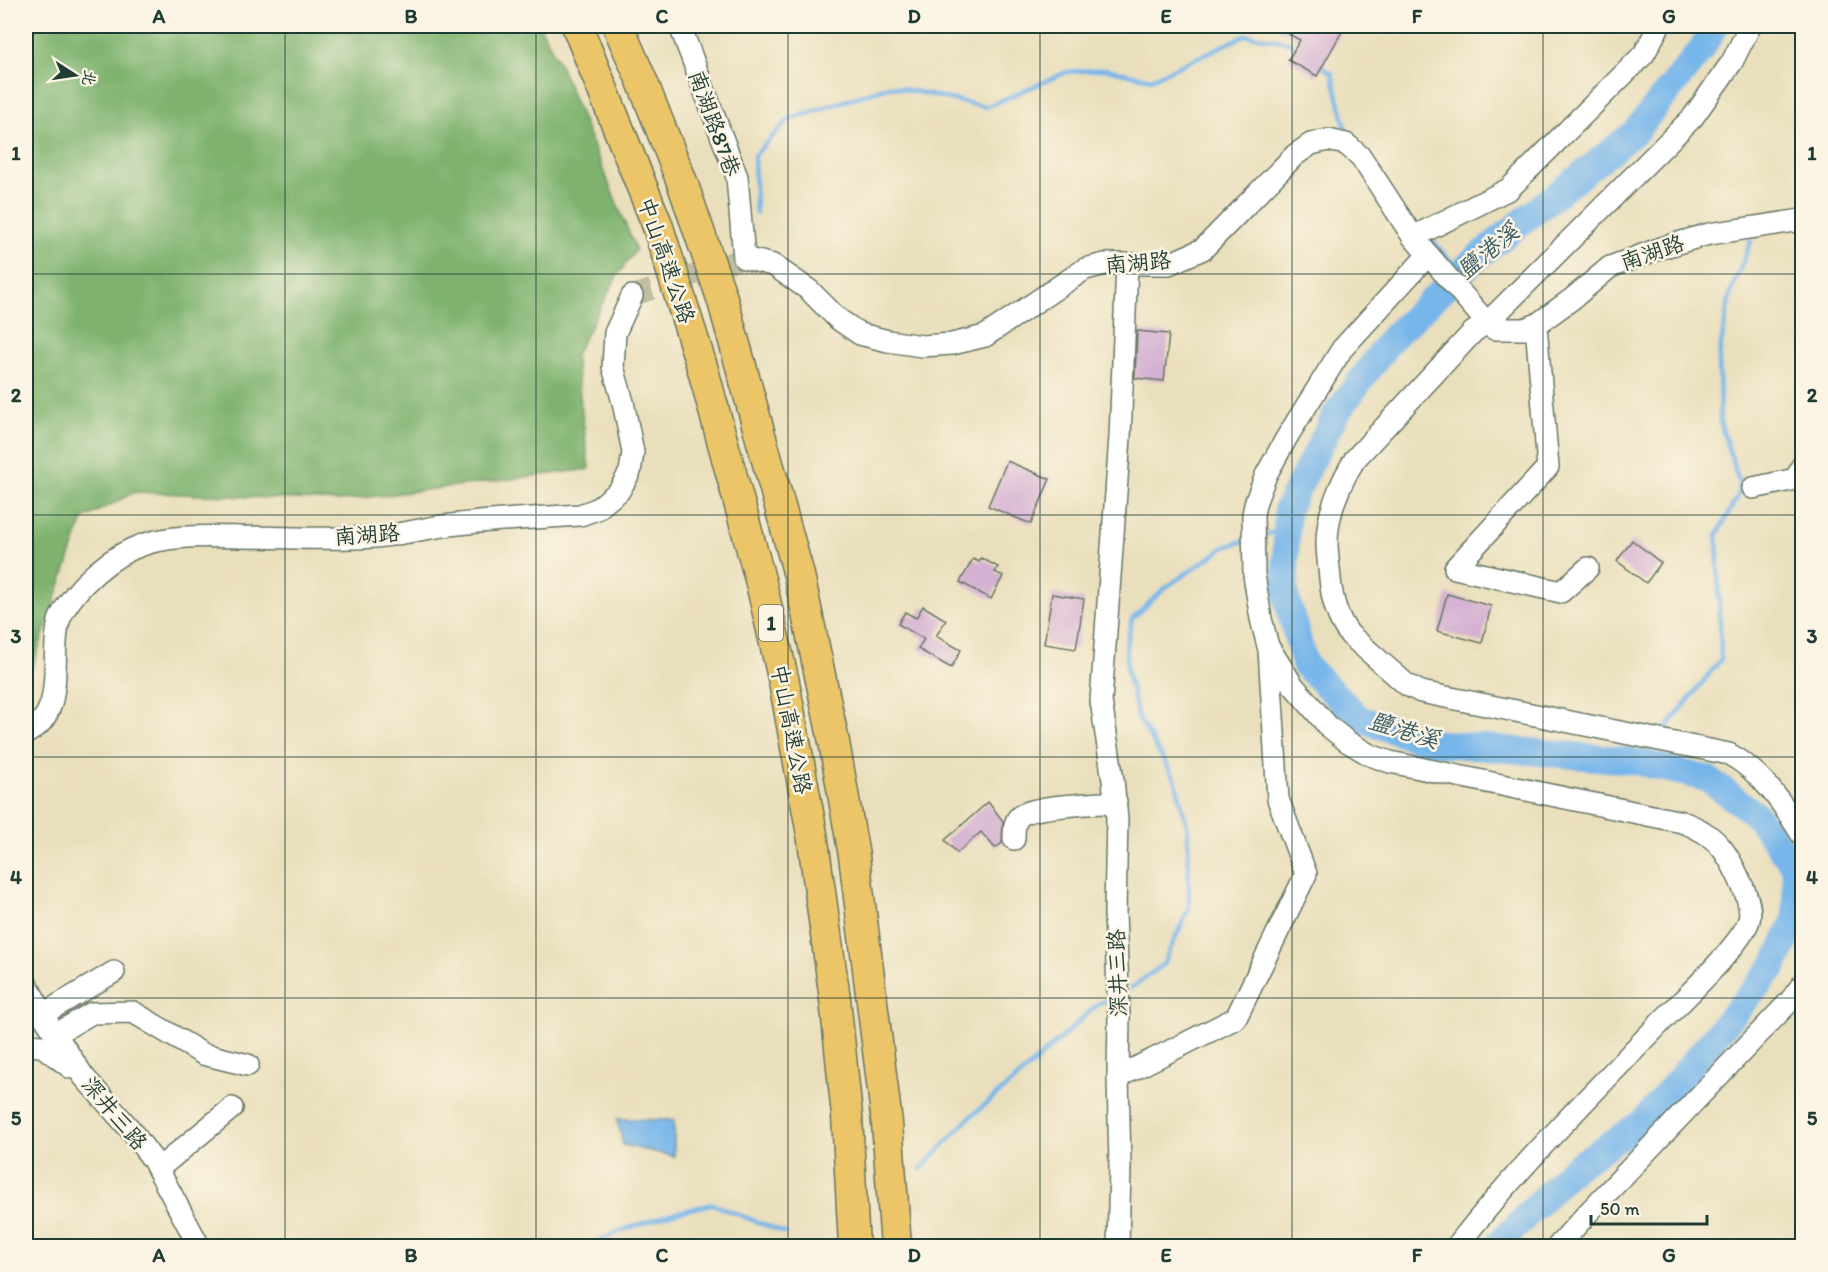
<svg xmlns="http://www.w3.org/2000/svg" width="1828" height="1272" viewBox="0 0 1828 1272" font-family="Itim,'LXGW WenKai TC',sans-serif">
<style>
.forest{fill:#7eb26e;stroke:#4e7851;stroke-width:1.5}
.water{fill:#77b6ea;stroke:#4b7a8f;stroke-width:1.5}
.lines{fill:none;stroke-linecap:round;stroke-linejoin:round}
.stream{stroke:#77b6ea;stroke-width:4.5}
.river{stroke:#77b6ea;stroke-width:27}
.building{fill:#d4b0d2}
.minor-tunnel{stroke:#c1bfa1;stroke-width:21;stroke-dasharray:21 10;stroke-linecap:butt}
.minor-casing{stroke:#667664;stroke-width:24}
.highway-casing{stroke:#667664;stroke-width:33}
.minor{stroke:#fff;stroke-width:21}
.highway{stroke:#edc569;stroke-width:30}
.grid{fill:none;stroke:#1f3d34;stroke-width:1.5;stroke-opacity:0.55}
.labels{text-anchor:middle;stroke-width:5;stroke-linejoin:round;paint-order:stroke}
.shield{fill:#fcf5e5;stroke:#617469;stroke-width:1.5}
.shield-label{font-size:21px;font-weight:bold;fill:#1f3d34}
.street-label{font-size:22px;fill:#1f3d34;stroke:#fcf5e5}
.water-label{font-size:24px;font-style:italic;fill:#355b62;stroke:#fcf5e5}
.neatline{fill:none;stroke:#1f3d34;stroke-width:2}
.grid-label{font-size:20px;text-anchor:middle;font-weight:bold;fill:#1f3d34}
</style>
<rect width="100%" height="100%" fill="#fcf5e5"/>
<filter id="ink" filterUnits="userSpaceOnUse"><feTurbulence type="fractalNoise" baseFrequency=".0167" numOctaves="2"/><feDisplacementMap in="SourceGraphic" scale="12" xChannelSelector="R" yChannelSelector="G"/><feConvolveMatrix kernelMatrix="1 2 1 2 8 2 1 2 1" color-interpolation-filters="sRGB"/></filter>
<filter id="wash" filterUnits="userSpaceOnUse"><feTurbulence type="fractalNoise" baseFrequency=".008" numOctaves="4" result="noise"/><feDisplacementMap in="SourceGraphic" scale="24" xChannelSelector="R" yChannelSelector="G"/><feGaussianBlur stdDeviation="1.35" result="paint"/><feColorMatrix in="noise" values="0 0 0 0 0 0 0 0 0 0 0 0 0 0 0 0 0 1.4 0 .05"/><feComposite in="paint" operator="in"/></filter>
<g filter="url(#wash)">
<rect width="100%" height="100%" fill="#eadfbc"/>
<polygon class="forest" points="26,26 540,26 560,65 636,250 619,273 575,355 589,469 339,501 135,492 83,519 26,685"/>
<polygon class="water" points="617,1119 674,1120 674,1156 623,1145"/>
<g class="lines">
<g class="stream">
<polyline points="1317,63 1332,73 1347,134 1350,137"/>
<polyline points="756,213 754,156 788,120 890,86 986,107 1067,72 1106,69 1151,79 1246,35 1289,42 1301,51"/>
<polyline points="1429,237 1461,273"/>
<polyline points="1258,537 1286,528"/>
<polyline points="1661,735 1721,659 1717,535 1739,494 1739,482 1720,422 1719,356 1730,294 1751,241"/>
<polyline points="1639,762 1654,744"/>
<polyline points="1131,988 1163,965 1189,908 1188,829 1175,779 1138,717 1127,671 1126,646 1132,619 1165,588 1225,547 1247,540"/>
<polyline points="921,1169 970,1117 1022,1074 1098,1004 1105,1001"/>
<polyline points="588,1246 620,1231 670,1214 712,1204 785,1233"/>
</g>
<polyline class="river" points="1497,1246 1572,1169 1643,1122 1774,966 1796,918 1795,868 1755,814 1708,779 1634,761 1426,742 1360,719 1305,665 1285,593 1287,509 1336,414 1391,339 1474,260 1635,132 1701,50 1715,26"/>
</g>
<g id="blocks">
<g class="building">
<polygon points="1274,26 1345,26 1317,76 1288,60 1300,40"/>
<polygon points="1137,331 1169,334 1164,381 1135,378"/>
<polygon points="1007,461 1050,479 1031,524 988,506"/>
<polygon points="1632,540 1661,563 1646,583 1617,561"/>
<polygon points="981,558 998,567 995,572 1003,576 991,599 960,582 973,559 979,562"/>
<polygon points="1052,594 1084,599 1076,649 1044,644"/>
<polygon points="1447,594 1491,606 1482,643 1437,631"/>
<polygon points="923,606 946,620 936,636 961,650 951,668 918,649 924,639 898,624 905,612 916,618"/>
<polygon points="988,802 1003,821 1002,843 995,848 981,832 957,853 945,840"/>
</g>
</g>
</g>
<g filter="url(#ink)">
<use href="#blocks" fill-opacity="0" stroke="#667664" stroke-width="1.5"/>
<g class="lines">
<polyline class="minor-tunnel" points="632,296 744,258"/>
<g class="minor-casing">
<g id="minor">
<polyline points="680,26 737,177 744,258 773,265 809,290 838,319 860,334 888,341 922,346 952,344 985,336 1085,269 1105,264 1169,264 1203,249 1295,155 1311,144 1328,140 1346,144 1361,157 1413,237 1487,323 1494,329 1524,329 1536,325 1572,299 1610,267 1661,248 1709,234 1802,220"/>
<path d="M 1750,26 L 1732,62 L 1693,117 L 1487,323 L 1473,332 L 1355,459 C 1340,483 1327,514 1327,542 C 1327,554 1329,567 1330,579 C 1332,600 1337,619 1350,635 L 1407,685 L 1421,692 L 1729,754 C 1762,772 1783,804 1802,835"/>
<polyline points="1413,237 1509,189 1644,54 1659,26"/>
<path d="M 1428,255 L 1342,349 L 1287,437 L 1266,475 L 1256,501 L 1253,514 L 1254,575 L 1261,619 L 1268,646 L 1292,684 L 1328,726 L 1348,742 L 1370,755 L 1390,762 L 1682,822 C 1717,834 1728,853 1742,885 C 1747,896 1752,909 1749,920 C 1743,943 1682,1001 1663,1020 C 1593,1093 1519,1166 1457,1246"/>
<polyline points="1536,325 1548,467 1455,568 1561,592 1588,568"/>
<polyline points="1753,488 1796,479 1802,466"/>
<path d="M 26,733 C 68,714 49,657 59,621 C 64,607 74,595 84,584 C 98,570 114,557 132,549 C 164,534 205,536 239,537 C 285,537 331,540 376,537 C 399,535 421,529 443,526 C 488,520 534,518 580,515 L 597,509 L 619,491 L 630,472 L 633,452 L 623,402 L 613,367 L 615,333 L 632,296"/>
<path d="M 1014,839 C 1014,832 1014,822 1019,817 C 1031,805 1097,804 1116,802"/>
<polyline points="26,983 46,1020 84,1077 129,1128 153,1160 199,1246"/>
<polyline points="43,1014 114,972"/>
<polyline points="56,1034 92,1013 133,1012 203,1054 248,1065"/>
<polyline points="26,1045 42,1046 71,1068"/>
<polyline points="1118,1077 1236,1018 1306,874 1278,799 1269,650"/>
<polyline points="158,1169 232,1108"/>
<polyline points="1118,1246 1120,1167 1118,1077 1119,1016 1115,913 1117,819 1113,780 1101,701 1120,437 1127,264"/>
<polyline points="1558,1246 1585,1216 1791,1000 1802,985"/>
</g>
</g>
<g class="highway-casing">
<g id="highway">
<polyline points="577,26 657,224 703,370 761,583 784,682 812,834 835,999 847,1116 854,1246"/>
<polyline points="618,26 642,81 682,182 722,298 799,575 834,742 854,856 887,1123 896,1246"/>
</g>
</g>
<use href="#minor" class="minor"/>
<use href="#highway" class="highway"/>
</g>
</g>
<path class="grid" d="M 285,26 L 285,1246M 536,26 L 536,1246M 788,26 L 788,1246M 1040,26 L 1040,1246M 1292,26 L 1292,1246M 1543,26 L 1543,1246M 26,274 L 1802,274M 26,515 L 1802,515M 26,757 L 1802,757M 26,998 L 1802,998"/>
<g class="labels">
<rect class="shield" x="759" y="605" width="24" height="36" rx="4.5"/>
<g class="shield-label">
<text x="771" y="630">1</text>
</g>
<g class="street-label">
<text transform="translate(715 123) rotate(70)" y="8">南湖路87巷</text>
<text transform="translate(1652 252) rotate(-19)" y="8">南湖路</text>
<text transform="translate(667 260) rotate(71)" y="8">中山高速公路</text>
<text transform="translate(1138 262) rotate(-5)" y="8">南湖路</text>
<text transform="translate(367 534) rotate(-4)" y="8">南湖路</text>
<text transform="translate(792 729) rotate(79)" y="8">中山高速公路</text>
<text transform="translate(1117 973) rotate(-92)" y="8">深井三路</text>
<text transform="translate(115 1113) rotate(50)" y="8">深井三路</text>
</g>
<g class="water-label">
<text transform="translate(1488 251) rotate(-40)" y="8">鹽港溪</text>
<text transform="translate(1404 730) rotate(17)" y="8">鹽港溪</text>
</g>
</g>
<rect width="1828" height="1272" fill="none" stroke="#fcf5e5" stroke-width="66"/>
<g transform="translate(75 75) rotate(102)" stroke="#fcf5e5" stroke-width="4.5" paint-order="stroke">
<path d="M0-4.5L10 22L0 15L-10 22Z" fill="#1f3d34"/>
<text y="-9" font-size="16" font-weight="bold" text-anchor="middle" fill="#1f3d34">北</text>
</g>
<path d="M1591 1215v9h116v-9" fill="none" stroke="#1f3d34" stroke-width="3"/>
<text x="1600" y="1215" font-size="18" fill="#1f3d34" stroke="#fcf5e5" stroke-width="4.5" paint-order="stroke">50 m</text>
<rect x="33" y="33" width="1762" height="1206" class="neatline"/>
<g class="grid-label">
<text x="159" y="23">A</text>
<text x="411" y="23">B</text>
<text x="662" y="23">C</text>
<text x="914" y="23">D</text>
<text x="1166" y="23">E</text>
<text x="1417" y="23">F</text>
<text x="1669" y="23">G</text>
<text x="16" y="160">1</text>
<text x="1812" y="160">1</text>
<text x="16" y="402">2</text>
<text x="1812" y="402">2</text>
<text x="16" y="643">3</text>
<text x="1812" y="643">3</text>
<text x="16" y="884">4</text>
<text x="1812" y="884">4</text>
<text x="16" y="1125">5</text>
<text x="1812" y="1125">5</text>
<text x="159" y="1262">A</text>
<text x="411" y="1262">B</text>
<text x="662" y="1262">C</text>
<text x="914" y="1262">D</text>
<text x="1166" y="1262">E</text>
<text x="1417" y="1262">F</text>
<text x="1669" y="1262">G</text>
</g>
</svg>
